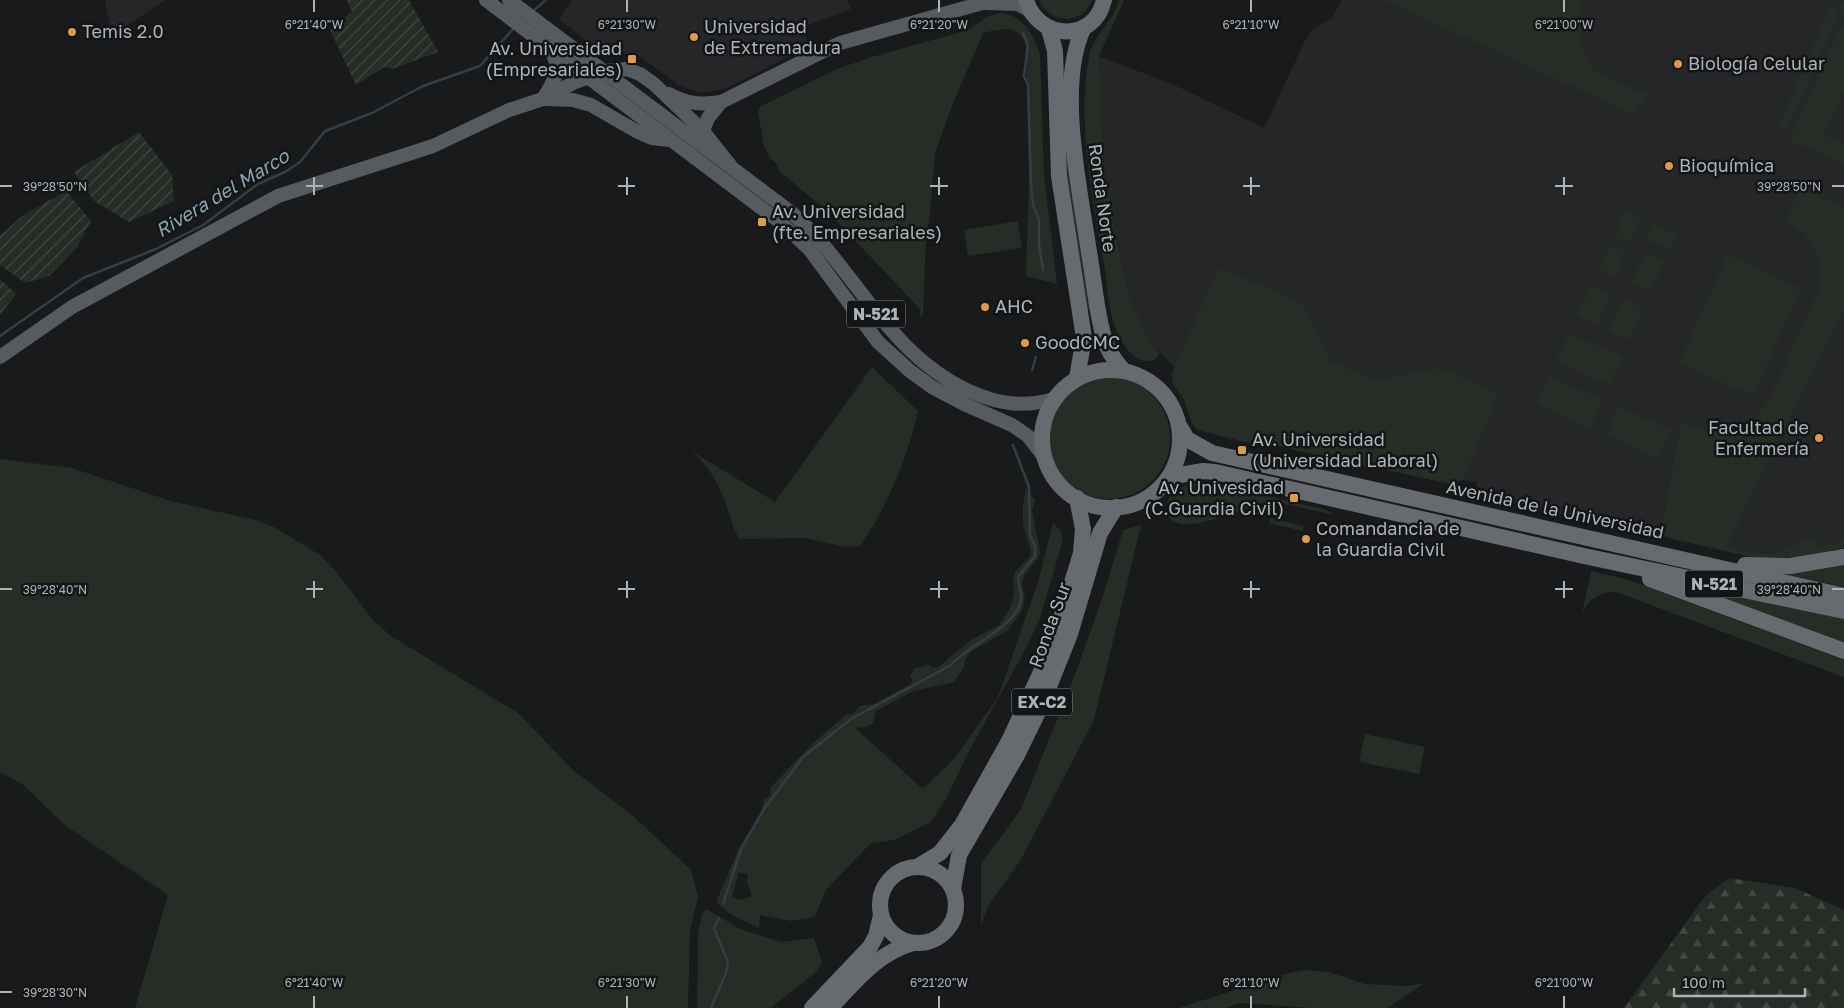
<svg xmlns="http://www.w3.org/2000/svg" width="1844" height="1008" viewBox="0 0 1844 1008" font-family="'Golos Text',sans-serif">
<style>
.built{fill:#252628}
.green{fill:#262d26;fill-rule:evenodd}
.forest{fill:url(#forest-firs)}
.garden{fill:url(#garden-furrows)}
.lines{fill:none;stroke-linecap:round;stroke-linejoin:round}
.stream{stroke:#343e43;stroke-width:2.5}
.major{stroke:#575a5f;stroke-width:14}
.highway{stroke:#676b70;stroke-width:16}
.ticks{fill:none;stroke:#adb3b9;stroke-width:2}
.poi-dot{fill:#e1994b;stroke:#141516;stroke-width:2}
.labels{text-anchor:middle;stroke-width:5;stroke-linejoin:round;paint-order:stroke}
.shield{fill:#141516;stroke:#7f8488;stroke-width:1}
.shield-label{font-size:16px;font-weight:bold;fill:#adb3b9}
.poi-label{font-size:18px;fill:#adb3b9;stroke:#141516;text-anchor:start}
.street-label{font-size:18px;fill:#adb3b9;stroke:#141516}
.water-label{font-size:19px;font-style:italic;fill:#88a4b1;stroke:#141516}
.ticks-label{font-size:12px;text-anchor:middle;fill:#adb3b9;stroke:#141516;stroke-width:5;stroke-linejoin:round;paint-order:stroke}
</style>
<defs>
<pattern id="forest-firs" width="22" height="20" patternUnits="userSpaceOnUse" patternTransform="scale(1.25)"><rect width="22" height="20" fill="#262d26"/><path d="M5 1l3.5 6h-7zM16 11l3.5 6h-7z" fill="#434943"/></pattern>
<pattern id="garden-furrows" width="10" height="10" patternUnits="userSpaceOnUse" patternTransform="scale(1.25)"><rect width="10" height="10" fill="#262d26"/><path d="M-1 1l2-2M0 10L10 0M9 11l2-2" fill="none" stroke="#434943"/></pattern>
</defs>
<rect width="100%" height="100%" fill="#191a1b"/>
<g class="built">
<polygon points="105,0 165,0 112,36"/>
<polygon points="572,0 847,0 851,9 803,27 809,47 724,89 700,93 679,85 639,56 597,49 559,19"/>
<polygon points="1342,0 1382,0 1527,66 1559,0 1844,0 1844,540 1820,547 1812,537 1778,554 1758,555 1610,526 1481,497 1476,482 1463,480 1450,484 1195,389 1151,343 1128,294 1104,178 1099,56 1174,85 1264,128 1305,41 1312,30 1332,18"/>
</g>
<g class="green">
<path d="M 1039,0 L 1092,0 C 1082,26 1049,24 1039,0 Z"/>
<path d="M 1119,0 L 1124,0 L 1099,56 L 1104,178 L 1128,294 L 1151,343 L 1160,353 C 1157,359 1152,362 1145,361 C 1133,359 1124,347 1119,336 C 1108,315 1108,288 1104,265 C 1092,196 1076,121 1090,51 C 1098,32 1114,20 1119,0 Z"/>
<path d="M 1382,0 L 1581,0 C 1576,21 1578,58 1598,72 C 1612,81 1632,87 1647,94 L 1633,114 Z"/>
<polygon points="1844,2 1844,14 1836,22 1787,128 1779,125 1832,4 1840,15"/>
<path d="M 999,13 C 1021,13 1035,35 1040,55 L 1044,174 L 1057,284 L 1026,276 L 1029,176 L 1026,48 C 1020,22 1004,29 983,33 L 952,106 L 935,153 L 930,214 L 926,237 L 923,317 L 919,314 L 921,310 L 826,210 L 778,170 L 776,163 L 770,158 L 764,146 L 758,112 L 761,106 L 837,69 L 872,57 L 968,30 L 987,17 Z"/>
<polygon points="1844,24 1844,93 1822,134 1844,145 1844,165 1802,145 1792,146 1792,134 1837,35"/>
<polygon points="1063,112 1091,310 1087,311 1065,175"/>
<path d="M 1800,188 L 1844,208 L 1844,310 L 1726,547 C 1766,560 1776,555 1812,537 L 1820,547 L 1844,540 L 1844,548 L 1795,557 L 1755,558 L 1660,536 L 1682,420 C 1718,444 1748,430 1770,398 L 1820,287 C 1822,255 1814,237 1786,220 Z"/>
<polygon points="1625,212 1641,219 1630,243 1613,236"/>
<polygon points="1018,221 1022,248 968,256 964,230"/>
<polygon points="1652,223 1677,235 1670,250 1645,239"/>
<polygon points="1610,245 1627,252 1615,276 1599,269"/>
<polygon points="1645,252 1665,261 1650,292 1631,283"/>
<polygon points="1727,255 1801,288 1753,396 1679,363"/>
<polygon points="1225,269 1304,305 1330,361 1374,380 1441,368 1498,395 1463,480 1450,484 1268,444 1261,446 1197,430 1192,424 1184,400 1173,384 1172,373 1216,274 1218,270"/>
<polygon points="1592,285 1612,294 1597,325 1577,316"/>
<polygon points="1624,299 1643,308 1629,340 1609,331"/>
<polygon points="1569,333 1622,357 1609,385 1556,361"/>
<path d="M 872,367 L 918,411 C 908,457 887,507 860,546 L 846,547 L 805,538 L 740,539 C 733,531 732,520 728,510 C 720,485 710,467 690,450 L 775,502 Z"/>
<polygon points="1550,376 1603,400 1590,429 1537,404"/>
<circle cx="1109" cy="438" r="61"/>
<polygon points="1619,406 1671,430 1658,459 1606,435"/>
<polygon points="0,459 72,468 171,501 255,520 274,527 320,555 338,574 373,620 391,636 518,713 573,770 631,814 691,870 698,896 690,931 688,1008 135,1008 168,895 66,826 22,784 0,772"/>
<path d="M 1191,483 L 1213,483 L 1326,510 L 1336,515 C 1316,512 1287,502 1268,503 C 1244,504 1182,542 1166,514 L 1169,512 L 1168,499 L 1174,491 Z"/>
<path d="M 1026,489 L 1035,500 L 1032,511 L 1040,551 L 1038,558 L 1024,576 L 1022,584 L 1025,597 L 1022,611 L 1007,631 L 972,651 L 966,658 L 964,667 L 954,682 L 913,691 L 876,711 L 873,723 L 866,727 L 855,728 L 923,789 L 954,759 L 998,697 L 1039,579 L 1053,523 L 1060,530 L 1063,540 L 1040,618 L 1022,656 L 970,749 L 946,799 L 931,822 L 894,840 L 870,844 L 825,891 L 815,917 L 791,921 L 760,915 L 759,928 L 730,914 L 716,902 L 740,846 L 762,811 L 764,799 L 771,795 L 771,787 L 813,743 L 846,715 L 852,714 L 860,706 L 874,704 L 909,685 L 913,681 L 910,676 L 914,669 L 929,665 L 932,668 L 938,667 L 971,640 L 999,625 L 1010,608 L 1014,593 L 1013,579 L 1015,572 L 1030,556 L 1031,551 L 1023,525 L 1023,504 ZM 739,872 L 748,875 L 747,883 L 752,896 L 741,900 L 732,897 Z"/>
<polygon points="1270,518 1304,526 1303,531 1269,523"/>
<polygon points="1141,525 1094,720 1020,861 988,906 981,925 981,864 1021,809 1074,677 1102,599 1123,530"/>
<polygon points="1844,561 1844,587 1786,574"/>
<path d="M 1591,571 L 1629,580 L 1844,660 L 1844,677 L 1616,592 C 1599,593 1589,598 1582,614 Z"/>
<polygon points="1678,582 1844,619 1844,645"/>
<polygon points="1365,734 1425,747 1419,774 1359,762"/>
<polygon points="707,909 740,929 781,942 814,938 822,963 816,972 771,1008 697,1008 698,933 703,911"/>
<polygon points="1305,970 1329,972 1365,984 1407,986 1425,983 1387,1008 1311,1008 1240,1003 1226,1008 1179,1008 1281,975"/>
</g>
<polygon class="forest" points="1729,878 1795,888 1844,910 1844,1008 1624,1008 1706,895"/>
<g class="garden">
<polygon points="347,0 409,0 438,52 392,69 384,67 356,85 330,30 352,12"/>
<polygon points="139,132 172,175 174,201 129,222 94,201 74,172"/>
<polygon points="66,191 91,221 77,247 49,276 25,283 0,265 0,236 22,216"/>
<polygon points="0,279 16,294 0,315"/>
</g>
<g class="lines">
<g class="stream">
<polyline points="533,11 546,0"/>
<polyline points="1023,33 1028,45 1024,76 1028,85 1031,184 1033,205 1039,220 1039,244 1043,270"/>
<polyline points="0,336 83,278 156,249 203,225 258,184 285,172 300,162 325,131 372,113 423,86 480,66 514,28"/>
<polyline points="1032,370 1036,357"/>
<path d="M 723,904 L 741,849 L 764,809 L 803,757 L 851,719 L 951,665 C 968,645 1017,627 1021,600 C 1022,593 1018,584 1018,577 L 1035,556 L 1035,546 L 1030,535 L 1029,487 L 1013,445"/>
<polyline points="711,1008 726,973 728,962 714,928 719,918"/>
</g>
<g class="major">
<polyline points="486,0 780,222 810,250 878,342 910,371 932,387 964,404 1012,425 1028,436 1044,457"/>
<path d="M 509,0 L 792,213 C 802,223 813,232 821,242 C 868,297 901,360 969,391 C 998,404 1023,408 1054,399"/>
<polyline points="986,3 1018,4 1029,10"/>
<path d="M 669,94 C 687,104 702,105 721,102"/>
<path d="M 543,99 C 554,80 563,71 551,51"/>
<polyline points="544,99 573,100 591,105 636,131 652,138 670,140"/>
<polyline points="703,131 708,118 721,102 840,43 993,0"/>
<polyline points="0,357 72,307 278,196 433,146 509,110 543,99 573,83 605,71 626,69 640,74 654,84 703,131 730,165"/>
</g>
<g class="highway">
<path d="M 1026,0 C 1038,40 1094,44 1104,0"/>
<path d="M 1084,27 C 1056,84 1080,190 1089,252 C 1094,280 1096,310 1104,338 C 1107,349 1115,361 1123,370"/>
<polyline points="1049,29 1055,51 1059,176 1084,338 1077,378"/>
<circle cx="1111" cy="439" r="69"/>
<polyline points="1180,427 1187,439 1212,453 1844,596"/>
<polyline points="1169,477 1203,471 1215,472 1584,556 1844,611"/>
<polyline points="1745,565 1790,566 1844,557"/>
<polyline points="1650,579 1844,651"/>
<circle cx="918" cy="905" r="38"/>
<polyline points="917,867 940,853 962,825 1009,741 1040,674 1060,622 1081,553 1083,529 1077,498"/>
<polyline points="953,889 959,855 1017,755 1042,704 1070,634 1100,533 1116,507"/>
<polyline points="812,1008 870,947 876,936 881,915"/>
<path d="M 830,1008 C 855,982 877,953 913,943"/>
</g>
</g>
<path class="ticks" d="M 314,0 L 314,12M 627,0 L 627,12M 939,0 L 939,12M 1251,0 L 1251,12M 1564,0 L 1564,12M 314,177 L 314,195M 627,177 L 627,195M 939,177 L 939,195M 1251,177 L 1251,195M 1564,177 L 1564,195M 0,186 L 12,186M 306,186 L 323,186M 618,186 L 635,186M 930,186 L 948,186M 1243,186 L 1260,186M 1555,186 L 1573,186M 1832,186 L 1844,186M 314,581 L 314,598M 627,581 L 627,598M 939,581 L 939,598M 1251,581 L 1251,598M 1564,581 L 1564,598M 0,589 L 12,589M 306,589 L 323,589M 618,589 L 635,589M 930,589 L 948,589M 1243,589 L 1260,589M 1555,589 L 1573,589M 1832,589 L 1844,589M 0,992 L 12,992M 314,996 L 314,1008M 627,996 L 627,1008M 939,996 L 939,1008M 1251,996 L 1251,1008M 1564,996 L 1564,1008"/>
<g class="poi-dot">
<circle cx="72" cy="32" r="5"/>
<circle cx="694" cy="37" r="5"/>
<rect x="627" y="54" width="10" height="10" rx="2.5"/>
<circle cx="1678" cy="64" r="5"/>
<circle cx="1669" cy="166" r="5"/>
<rect x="757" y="217" width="10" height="10" rx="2.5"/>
<circle cx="985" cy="307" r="5"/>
<circle cx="1025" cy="343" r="5"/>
<circle cx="1819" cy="438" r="5"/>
<rect x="1237" y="445" width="10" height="10" rx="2.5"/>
<rect x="1289" y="493" width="10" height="10" rx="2.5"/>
<circle cx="1306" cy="539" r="5"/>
</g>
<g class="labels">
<g class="shield">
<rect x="847" y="300.5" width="58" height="27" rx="4"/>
<rect x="1685" y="570.5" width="58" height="27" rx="4"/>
<rect x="1012" y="688.5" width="60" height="27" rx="4"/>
</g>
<g class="shield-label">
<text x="876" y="320">N-521</text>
<text x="1714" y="590">N-521</text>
<text x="1042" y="708">EX-C2</text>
</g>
<g class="poi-label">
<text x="704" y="33">Universidad<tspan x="704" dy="21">de Extremadura</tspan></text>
<text x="82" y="38">Temis 2.0</text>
<text x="622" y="55" text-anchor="end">Av. Universidad<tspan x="622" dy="21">(Empresariales)</tspan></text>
<text x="1688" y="70">Biología Celular</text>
<text x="1679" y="172">Bioquímica</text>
<text x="772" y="218">Av. Universidad<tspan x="772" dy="21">(fte. Empresariales)</tspan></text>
<text x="995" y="313">AHC</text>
<text x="1035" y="349">GoodCMC</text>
<text x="1809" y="434" text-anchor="end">Facultad de<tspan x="1809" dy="21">Enfermería</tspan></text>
<text x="1252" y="446">Av. Universidad<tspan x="1252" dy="21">(Universidad Laboral)</tspan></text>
<text x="1284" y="494" text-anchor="end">Av. Univesidad<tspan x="1284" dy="21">(C.Guardia Civil)</tspan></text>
<text x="1316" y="535">Comandancia de<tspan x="1316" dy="21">la Guardia Civil</tspan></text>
</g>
<g class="street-label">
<text transform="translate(1102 198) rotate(82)" y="6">Ronda Norte</text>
<text transform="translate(1555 510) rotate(12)" y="6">Avenida de la Universidad</text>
<text transform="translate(1050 625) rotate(-70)" y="6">Ronda Sur</text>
</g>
<g class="water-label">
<text transform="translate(222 193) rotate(-31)" y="7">Rivera del Marco</text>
</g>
</g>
<g class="ticks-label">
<text x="314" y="29">6°21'40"W</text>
<text x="627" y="29">6°21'30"W</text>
<text x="939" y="29">6°21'20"W</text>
<text x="1251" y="29">6°21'10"W</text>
<text x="1564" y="29">6°21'00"W</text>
<text x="55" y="191">39°28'50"N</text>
<text x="1789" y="191">39°28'50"N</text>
<text x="55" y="594">39°28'40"N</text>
<text x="1789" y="594">39°28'40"N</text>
<text x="314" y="987">6°21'40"W</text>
<text x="627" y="987">6°21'30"W</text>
<text x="939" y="987">6°21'20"W</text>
<text x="1251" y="987">6°21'10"W</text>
<text x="1564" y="987">6°21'00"W</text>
<text x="55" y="997">39°28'30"N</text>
</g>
<path d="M1674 988v8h131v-8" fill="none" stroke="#adb3b9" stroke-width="2.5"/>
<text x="1682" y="988" font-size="15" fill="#adb3b9" stroke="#141516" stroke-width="4" paint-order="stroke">100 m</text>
</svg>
